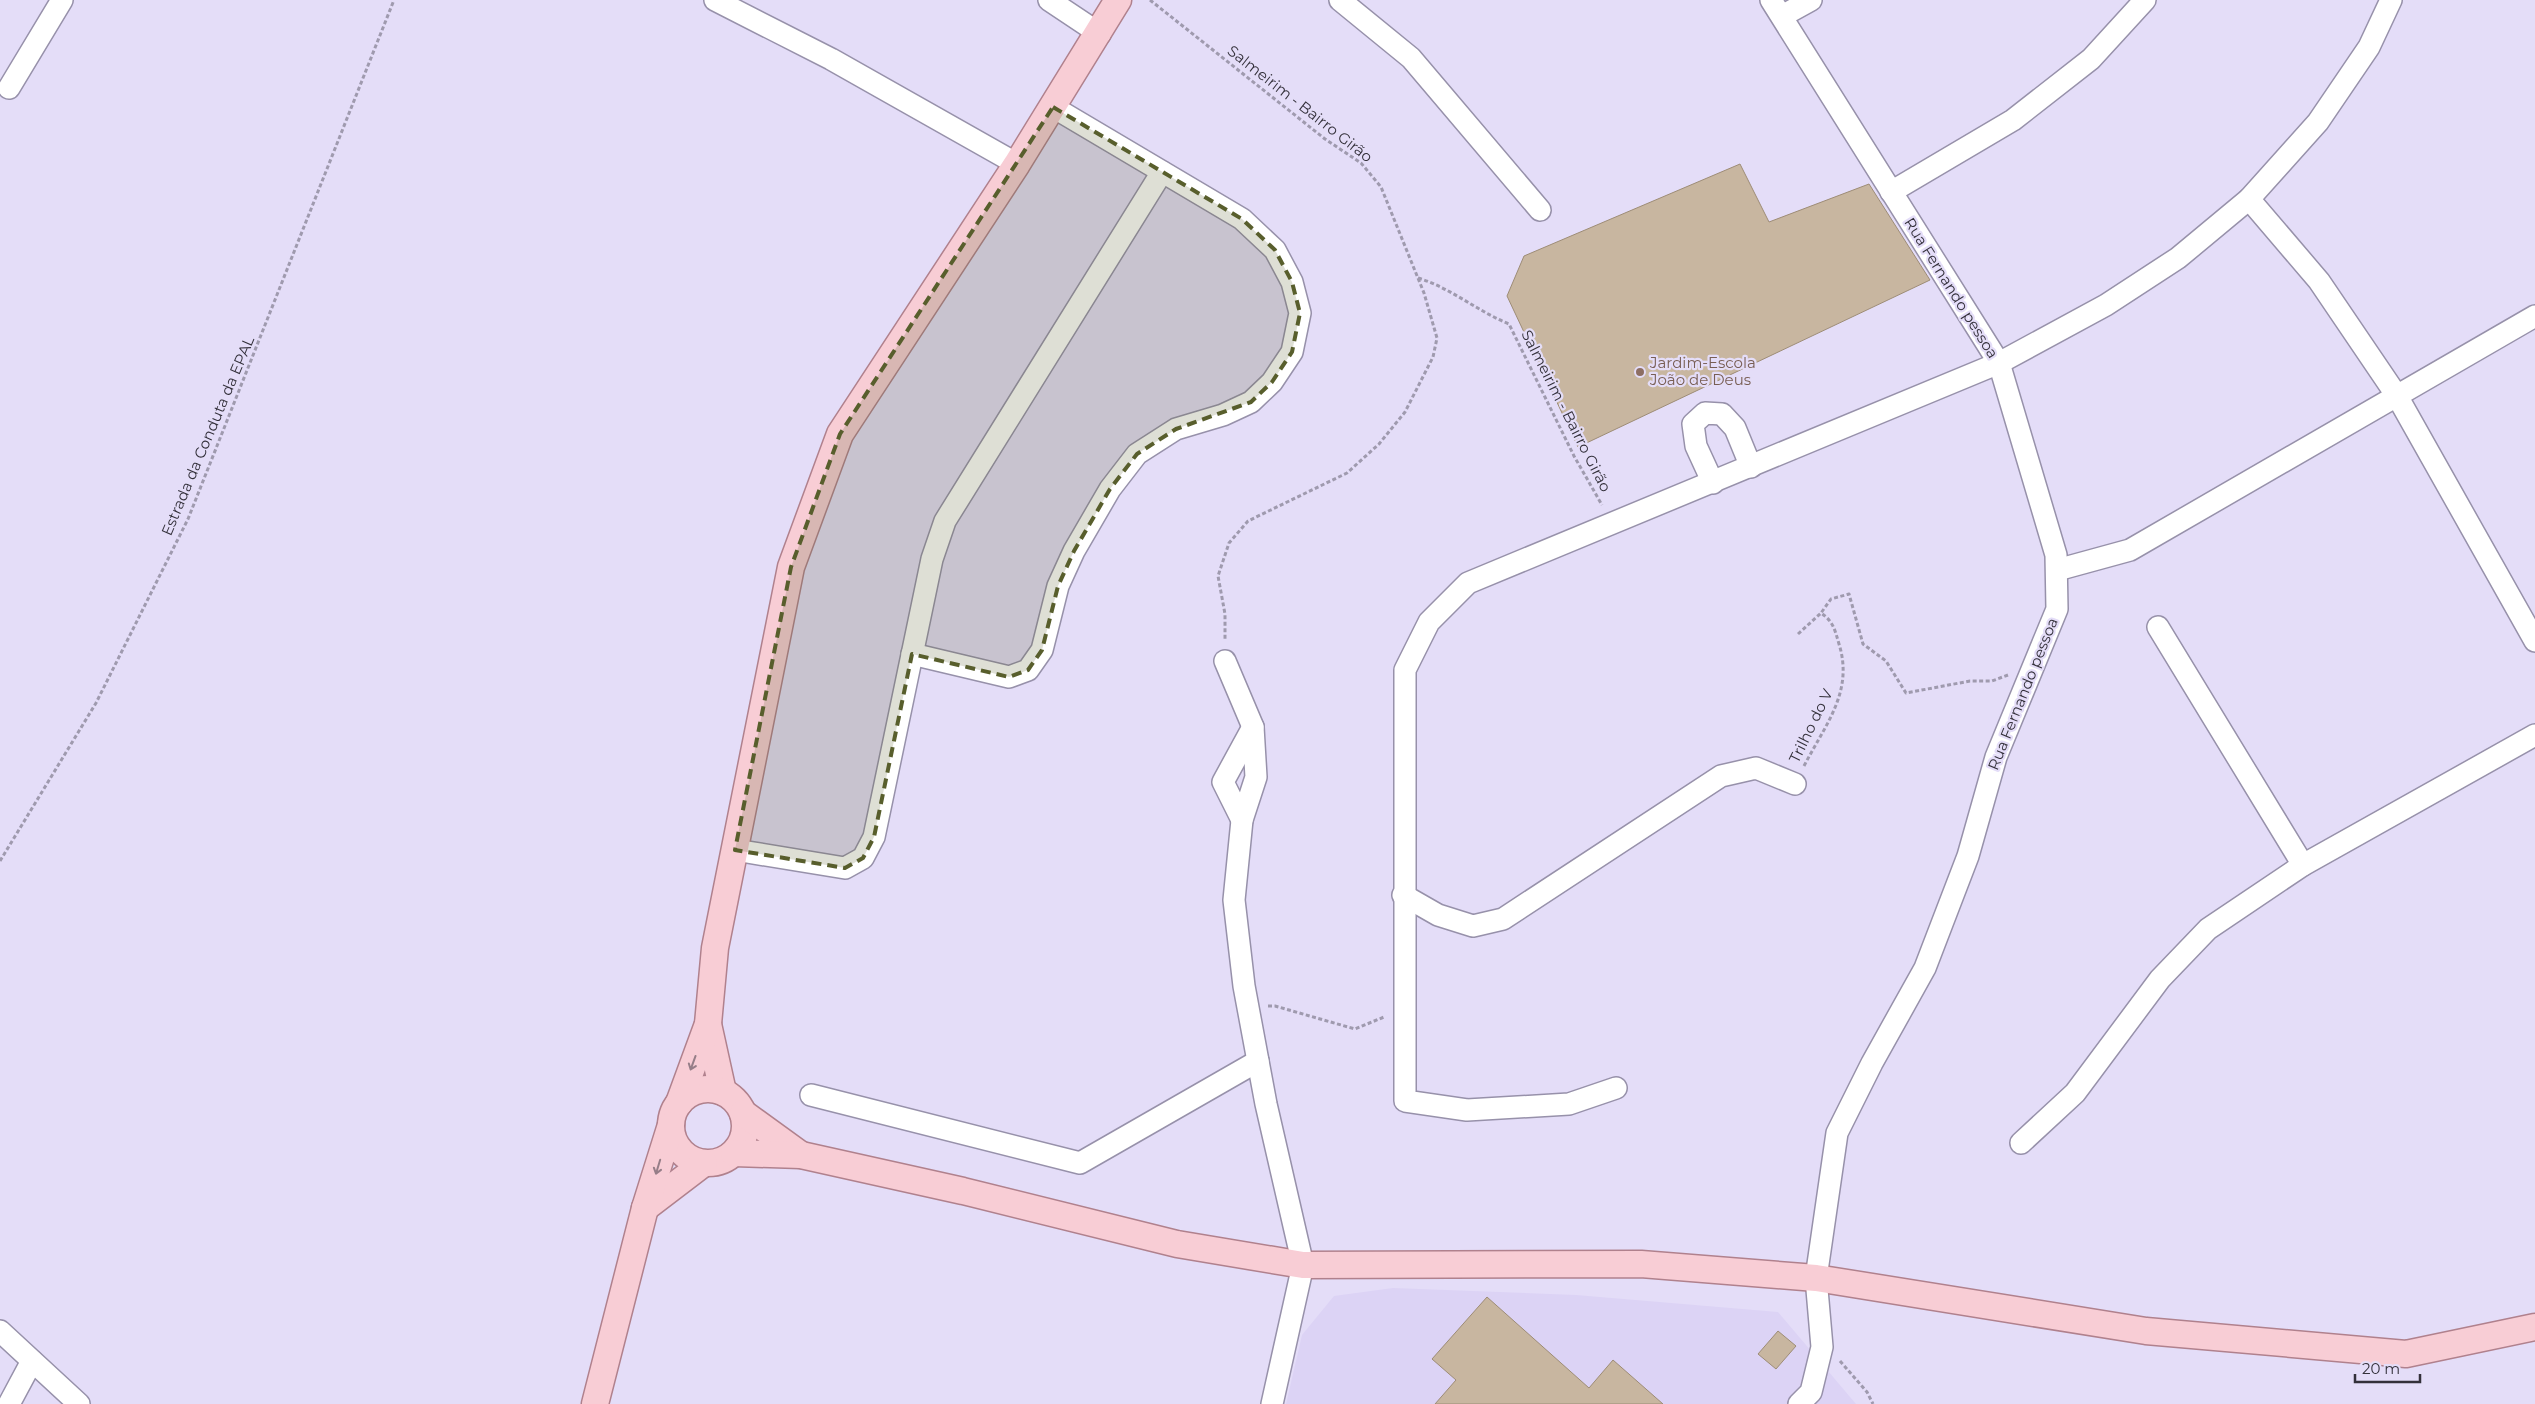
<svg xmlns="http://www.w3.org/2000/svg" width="2535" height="1404" viewBox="0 0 2535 1404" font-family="Montserrat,sans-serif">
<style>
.built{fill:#dcd3f5}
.building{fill:#c8b6a0;stroke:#9d8c76}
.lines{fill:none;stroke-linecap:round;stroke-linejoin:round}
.minor-casing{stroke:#9791aa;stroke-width:24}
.major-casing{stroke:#b0818d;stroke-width:29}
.path{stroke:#9f9aae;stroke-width:3;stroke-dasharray:4 2.5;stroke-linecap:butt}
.minor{stroke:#fff;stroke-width:21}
.major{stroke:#f8cdd5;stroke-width:26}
.oneway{stroke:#967e88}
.marked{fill:#585e2c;fill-opacity:0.2;stroke:#585e2c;stroke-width:4;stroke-dasharray:10 6;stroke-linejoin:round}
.education-dot{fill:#8d6e63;stroke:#e4ddf8;stroke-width:2}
.labels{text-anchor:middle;stroke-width:4.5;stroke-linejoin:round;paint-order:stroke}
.street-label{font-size:15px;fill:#33303a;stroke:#e4ddf8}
.education-label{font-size:15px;fill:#785e54;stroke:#e4ddf8;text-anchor:start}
</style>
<rect width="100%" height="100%" fill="#e4ddf8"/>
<polygon class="built" points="1393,1288 1576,1295 1778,1312 1856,1404 1286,1404 1302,1335 1334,1296"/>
<g class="building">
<polygon points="1740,164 1769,222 1869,184 1930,280 1578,447 1507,296 1524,256"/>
<polygon points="1487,1297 1589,1388 1613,1360 1663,1404 1435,1404 1456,1380 1432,1359"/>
<polygon points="1778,1331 1796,1346 1776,1369 1758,1354"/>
</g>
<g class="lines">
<g class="minor-casing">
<g id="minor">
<polyline points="715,0 831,59 1017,164"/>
<polyline points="1049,0 1100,34"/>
<polyline points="1340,0 1411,58 1540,210"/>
<polyline points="1771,0 1999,363 2056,555 2057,609 1996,757 1968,856 1925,968 1872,1063 1837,1133 1816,1278 1822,1347 1811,1392 1799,1404"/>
<polyline points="1782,16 1811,0"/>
<polyline points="9,88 62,0"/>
<polyline points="1891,192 2013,120 2091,59 2145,0"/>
<polyline points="2249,199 2319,281 2397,396 2535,641"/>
<polyline points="1713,483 1696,446 1693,424 1705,413 1722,414 1735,428 1751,467"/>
<polyline points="2057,570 2130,550 2535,316"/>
<polyline points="2158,627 2303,865"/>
<polyline points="912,654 1009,677 1028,670 1042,650 1058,586 1074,551 1110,489 1137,454 1176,429 1223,415 1251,402 1272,382 1292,352 1300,313 1292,282 1275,250 1242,219 1053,107"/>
<polyline points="1225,661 1253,727 1256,777 1242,820 1234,900 1244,986 1266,1104 1303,1265 1272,1404"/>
<polyline points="1242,820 1223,782 1253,727"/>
<polyline points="735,850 845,868 863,858 874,837 932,559 945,521 1162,172"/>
<polyline points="1403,895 1438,915 1473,926 1503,919 1721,776 1756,768 1795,784"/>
<polyline points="1616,1088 1569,1104 1467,1110 1405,1101 1405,670 1429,622 1468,583 1999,363 2106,305 2178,258 2249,199 2318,122 2369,47 2391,0"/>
<polyline points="811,1095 1080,1163 1258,1061"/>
<polyline points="2021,1143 2075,1093 2160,979 2208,929 2303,865 2535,735"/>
<polyline points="0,1331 79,1404"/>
<polyline points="9,1404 32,1361"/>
</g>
</g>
<g class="major-casing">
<g id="major">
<polyline points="708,1024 723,1092"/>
<circle cx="708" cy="1126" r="37"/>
<polyline points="679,1103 708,1024 715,948 791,567 840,434 1017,164 1118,0"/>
<polyline points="743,1113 801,1155"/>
<polyline points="734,1153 801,1155 963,1191 1177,1244 1303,1265 1641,1264 1816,1278 2146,1331 2406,1354 2535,1327"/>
<polyline points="645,1208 704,1163"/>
<polyline points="595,1404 645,1208 671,1125"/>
</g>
</g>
<g class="path">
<polyline points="1150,0 1325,139 1361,163 1381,187 1424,293 1437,338 1433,357 1405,412 1379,444 1347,473 1248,521 1229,543 1218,576 1225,614 1225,640"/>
<path d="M 1418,278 C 1451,288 1477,311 1509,324 L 1574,456 L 1602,505"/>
<polyline points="1798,634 1821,613"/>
<path d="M 1804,766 C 1825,725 1854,692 1839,644 C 1835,630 1833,621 1821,613 L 1831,599 L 1849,594 L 1863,644 L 1886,661 L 1906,693 L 1970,681 L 1992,681 L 2008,675"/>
<polyline points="0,861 96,703 188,519 394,0"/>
<polyline points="1268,1006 1275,1006 1355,1029 1384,1017"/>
<polyline points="1840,1361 1867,1392 1873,1404"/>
</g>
<use href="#minor" class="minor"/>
<use href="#major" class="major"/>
</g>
<defs><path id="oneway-shaft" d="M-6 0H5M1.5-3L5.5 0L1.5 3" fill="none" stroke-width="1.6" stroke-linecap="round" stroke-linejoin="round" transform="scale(1.25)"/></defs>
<g class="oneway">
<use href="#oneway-shaft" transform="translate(693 1063) rotate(110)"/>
<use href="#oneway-shaft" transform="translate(658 1167) rotate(107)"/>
</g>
<path class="marked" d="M 1053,107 L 1242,219 L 1275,250 L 1292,282 L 1300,313 L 1292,352 L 1272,382 L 1251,402 L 1176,429 L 1137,454 L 1110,489 L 1074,551 L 1058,586 L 1042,650 L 1028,670 L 1009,677 L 912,654 L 874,837 L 863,858 L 845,868 L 735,850 L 791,567 L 840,434 Z"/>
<circle class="education-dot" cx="1640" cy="372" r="5"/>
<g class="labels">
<g class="street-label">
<text transform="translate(1300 104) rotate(38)" y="5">Salmeirim - Bairro Girão</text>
<text transform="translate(1951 288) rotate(58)" y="5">Rua Fernando pessoa</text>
<text transform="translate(1566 411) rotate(63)" y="5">Salmeirim - Bairro Girão</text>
<text transform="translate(208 436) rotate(-67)" y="5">Estrada da Conduta da EPAL</text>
<text transform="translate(2023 694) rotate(-68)" y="5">Rua Fernando pessoa</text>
<text transform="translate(1811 726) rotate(-64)" y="5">Trilho do V</text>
</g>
<g class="education-label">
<text x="1650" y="368">Jardim-Escola<tspan x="1650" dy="17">João de Deus</tspan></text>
</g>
</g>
<path d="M2355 1374v8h65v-8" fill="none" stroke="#33303a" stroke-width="2.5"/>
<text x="2362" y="1374" font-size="15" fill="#33303a" stroke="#e4ddf8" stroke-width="4" paint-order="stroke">20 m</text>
</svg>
